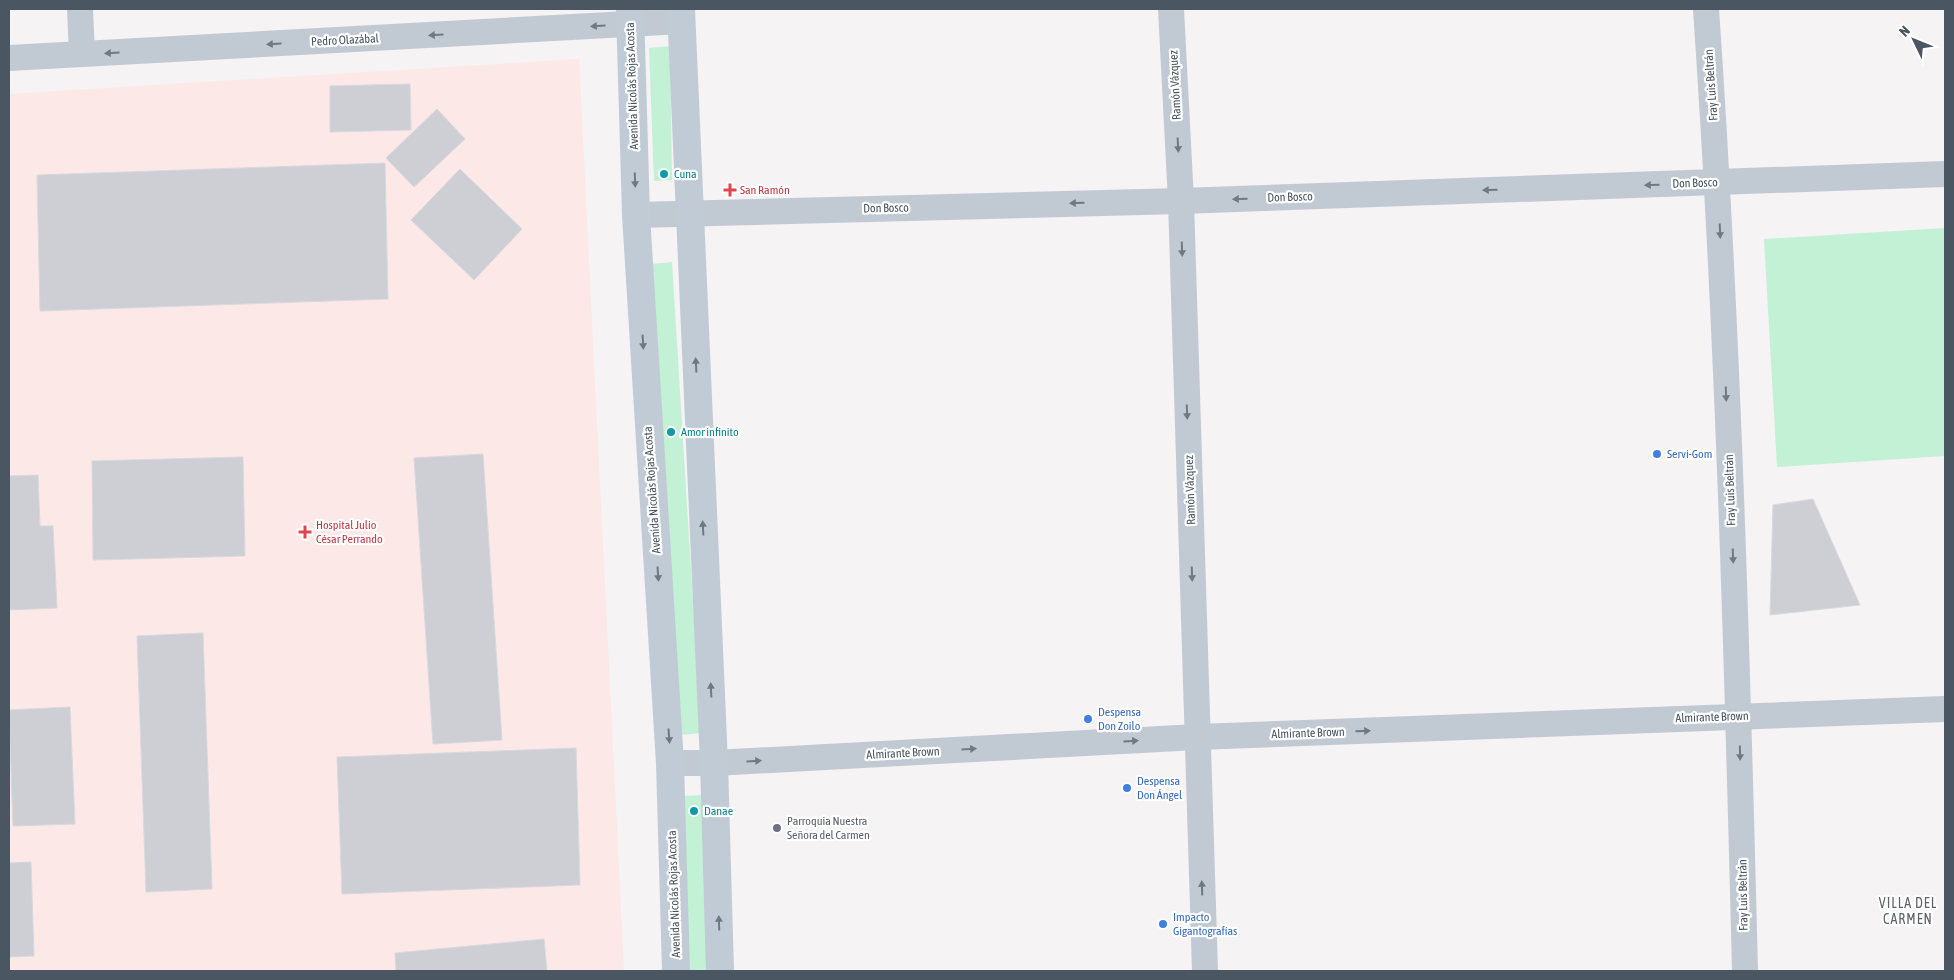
<svg xmlns="http://www.w3.org/2000/svg" width="1954" height="980" viewBox="0 0 1954 980" font-family="'Asap Condensed',sans-serif">
<style>
.medical{fill:#fce8e6}
.green{fill:#c3f1d5}
.building{fill:#cdcfd5;stroke:#d7d9de}
.lines{fill:none;stroke-linecap:round;stroke-linejoin:round}
.minor{stroke:#c1cad2;stroke-width:26}
.secondary{stroke:#c1cbd6;stroke-width:28}
.oneway{fill:#6e7983}
.oneway2{fill:#6e7984}
.culture-dot{fill:#0f9aa8;stroke:#fff;stroke-width:2}
.health-dot{fill:#e0444e;stroke:#fff;stroke-width:2}
.shop-dot{fill:#3f7fe0;stroke:#fff;stroke-width:2}
.worship-dot{fill:#6b7280;stroke:#fff;stroke-width:2}
.labels{text-anchor:middle;stroke-width:4.5;stroke-linejoin:round;paint-order:stroke}
.street-label{font-size:12px;fill:#4a5661;stroke:#fff}
.culture-label{font-size:12px;fill:#0d838f;stroke:#fff;text-anchor:start}
.health-label{font-size:12px;fill:#be3a42;stroke:#fff;text-anchor:start}
.shop-label{font-size:12px;fill:#366cbe;stroke:#fff;text-anchor:start}
.worship-label{font-size:12px;fill:#5b616d;stroke:#fff;text-anchor:start}
.neighbourhood-label{font-size:14px;letter-spacing:1px;fill:#5f6368;stroke:#fff}
</style>
<rect width="100%" height="100%" fill="#f5f3f3"/>
<polygon class="medical" points="579,59 624,971 9,971 9,94"/>
<g class="green">
<polygon points="670,46 672,180 654,181 649,48"/>
<polygon points="1945,228 1945,456 1777,467 1764,239"/>
<polygon points="672,262 701,733 681,735 651,264"/>
<polygon points="704,795 708,971 687,971 683,796"/>
</g>
<g class="building">
<polygon points="410,84 411,130 330,132 330,86"/>
<polygon points="437,109 465,139 414,187 386,158"/>
<polygon points="385,163 388,299 40,311 37,175"/>
<polygon points="460,169 522,229 474,280 411,220"/>
<polygon points="483,454 502,740 433,744 414,458"/>
<polygon points="243,457 245,556 93,560 92,461"/>
<polygon points="38,475 40,526 53,526 57,608 9,610 9,476"/>
<polygon points="1813,499 1860,605 1770,615 1773,505"/>
<polygon points="203,633 212,889 146,892 137,636"/>
<polygon points="70,707 75,824 13,826 9,710"/>
<polygon points="576,748 580,885 342,894 337,757"/>
<polygon points="31,862 34,956 9,957 9,863"/>
<polygon points="544,939 547,971 396,971 395,953"/>
</g>
<g class="lines">
<g class="minor">
<polyline points="80,9 82,54"/>
<polyline points="1171,9 1181,201 1205,971"/>
<path d="M 1706,9 C 1728,329 1737,650 1745,971"/>
<polyline points="9,58 682,21"/>
<polyline points="636,215 1181,201 1945,174"/>
<polyline points="670,763 714,763 1197,737 1945,709"/>
</g>
<g class="secondary">
<polyline points="630,9 636,215 670,763 676,971"/>
<polyline points="681,9 714,763 720,971"/>
</g>
</g>
<defs><path id="oneway-solid" d="M-6-.8H1V-3.2L6.5 0L1 3.2V.8H-6Z" transform="scale(1.25)"/></defs>
<g class="oneway">
<use href="#oneway-solid" transform="translate(598 26) rotate(177)"/>
<use href="#oneway-solid" transform="translate(436 35) rotate(177)"/>
<use href="#oneway-solid" transform="translate(274 44) rotate(177)"/>
<use href="#oneway-solid" transform="translate(112 53) rotate(177)"/>
<use href="#oneway-solid" transform="translate(1178 145) rotate(87)"/>
<use href="#oneway-solid" transform="translate(1652 185) rotate(178)"/>
<use href="#oneway-solid" transform="translate(1490 190) rotate(178)"/>
<use href="#oneway-solid" transform="translate(1240 199) rotate(178)"/>
<use href="#oneway-solid" transform="translate(1077 203) rotate(179)"/>
<use href="#oneway-solid" transform="translate(1720 231) rotate(88)"/>
<use href="#oneway-solid" transform="translate(1182 249) rotate(88)"/>
<use href="#oneway-solid" transform="translate(1726 394) rotate(88)"/>
<use href="#oneway-solid" transform="translate(1187 412) rotate(88)"/>
<use href="#oneway-solid" transform="translate(1733 556) rotate(88)"/>
<use href="#oneway-solid" transform="translate(1192 574) rotate(88)"/>
<use href="#oneway-solid" transform="translate(1363 731) rotate(-2)"/>
<use href="#oneway-solid" transform="translate(1131 741) rotate(-3)"/>
<use href="#oneway-solid" transform="translate(969 749) rotate(-3)"/>
<use href="#oneway-solid" transform="translate(1740 753) rotate(89)"/>
<use href="#oneway-solid" transform="translate(754 761) rotate(-3)"/>
<use href="#oneway-solid" transform="translate(1202 888) rotate(-92)"/>
</g>
<g class="oneway2">
<use href="#oneway-solid" transform="translate(635 180) rotate(88)"/>
<use href="#oneway-solid" transform="translate(643 342) rotate(87)"/>
<use href="#oneway-solid" transform="translate(696 365) rotate(-93)"/>
<use href="#oneway-solid" transform="translate(703 528) rotate(-93)"/>
<use href="#oneway-solid" transform="translate(658 574) rotate(86)"/>
<use href="#oneway-solid" transform="translate(711 690) rotate(-93)"/>
<use href="#oneway-solid" transform="translate(669 736) rotate(86)"/>
<use href="#oneway-solid" transform="translate(719 923) rotate(-92)"/>
</g>
<g class="culture-dot">
<circle cx="664" cy="174" r="5"/>
<circle cx="671" cy="432" r="5"/>
<circle cx="694" cy="811" r="5"/>
</g>
<g class="health-dot">
<path d="M727.5 182.5h5v5h5v5h-5v5h-5v-5h-5v-5h5z"/>
<path d="M302.5 524.5h5v5h5v5h-5v5h-5v-5h-5v-5h5z"/>
</g>
<g class="shop-dot">
<circle cx="1657" cy="454" r="5"/>
<circle cx="1088" cy="719" r="5"/>
<circle cx="1127" cy="788" r="5"/>
<circle cx="1163" cy="924" r="5"/>
</g>
<circle class="worship-dot" cx="777" cy="828" r="5"/>
<g class="labels">
<g class="street-label">
<text transform="translate(345 40) rotate(-3)" y="4">Pedro Olazábal</text>
<text transform="translate(1175 85) rotate(-93)" y="4">Ramón Vázquez</text>
<text transform="translate(1711 85) rotate(-94)" y="4">Fray Luis Beltrán</text>
<text transform="translate(632 86) rotate(-92)" y="4">Avenida Nicolás Rojas Acosta</text>
<text transform="translate(1695 183) rotate(-2)" y="4">Don Bosco</text>
<text transform="translate(1290 197) rotate(-2)" y="4">Don Bosco</text>
<text transform="translate(886 208) rotate(-1)" y="4">Don Bosco</text>
<text transform="translate(652 490) rotate(-94)" y="4">Avenida Nicolás Rojas Acosta</text>
<text transform="translate(1190 490) rotate(-92)" y="4">Ramón Vázquez</text>
<text transform="translate(1730 490) rotate(-92)" y="4">Fray Luis Beltrán</text>
<text transform="translate(1712 717) rotate(-2)" y="4">Almirante Brown</text>
<text transform="translate(1308 733) rotate(-2)" y="4">Almirante Brown</text>
<text transform="translate(903 753) rotate(-3)" y="4">Almirante Brown</text>
<text transform="translate(674 894) rotate(-92)" y="4">Avenida Nicolás Rojas Acosta</text>
<text transform="translate(1743 895) rotate(-91)" y="4">Fray Luis Beltrán</text>
</g>
<g class="culture-label">
<text x="674" y="178">Cuna</text>
<text x="681" y="436">Amor infinito</text>
<text x="704" y="815">Danae</text>
</g>
<g class="health-label">
<text x="740" y="194">San Ramón</text>
<text x="316" y="529">Hospital Julio<tspan x="316" dy="14">César Perrando</tspan></text>
</g>
<g class="shop-label">
<text x="1667" y="458">Servi-Gom</text>
<text x="1098" y="716">Despensa<tspan x="1098" dy="14">Don Zoilo</tspan></text>
<text x="1137" y="785">Despensa<tspan x="1137" dy="14">Don Ángel</tspan></text>
<text x="1173" y="921">Impacto<tspan x="1173" dy="14">Gigantografías</tspan></text>
</g>
<g class="worship-label">
<text x="787" y="825">Parroquia Nuestra<tspan x="787" dy="14">Señora del Carmen</tspan></text>
</g>
<g class="neighbourhood-label">
<text x="1908" y="908">VILLA DEL<tspan x="1908" dy="16">CARMEN</tspan></text>
</g>
</g>
<rect width="1954" height="980" fill="none" stroke="#4a5661" stroke-width="20"/>
<g transform="translate(1914 40) rotate(313)" stroke="#ffffff" stroke-width="4" paint-order="stroke">
<path d="M0-4L9 19L0 12L-9 19Z" fill="#4a5661"/>
<text y="-8" font-size="14" font-weight="bold" text-anchor="middle" fill="#4a5661">N</text>
</g>
</svg>
